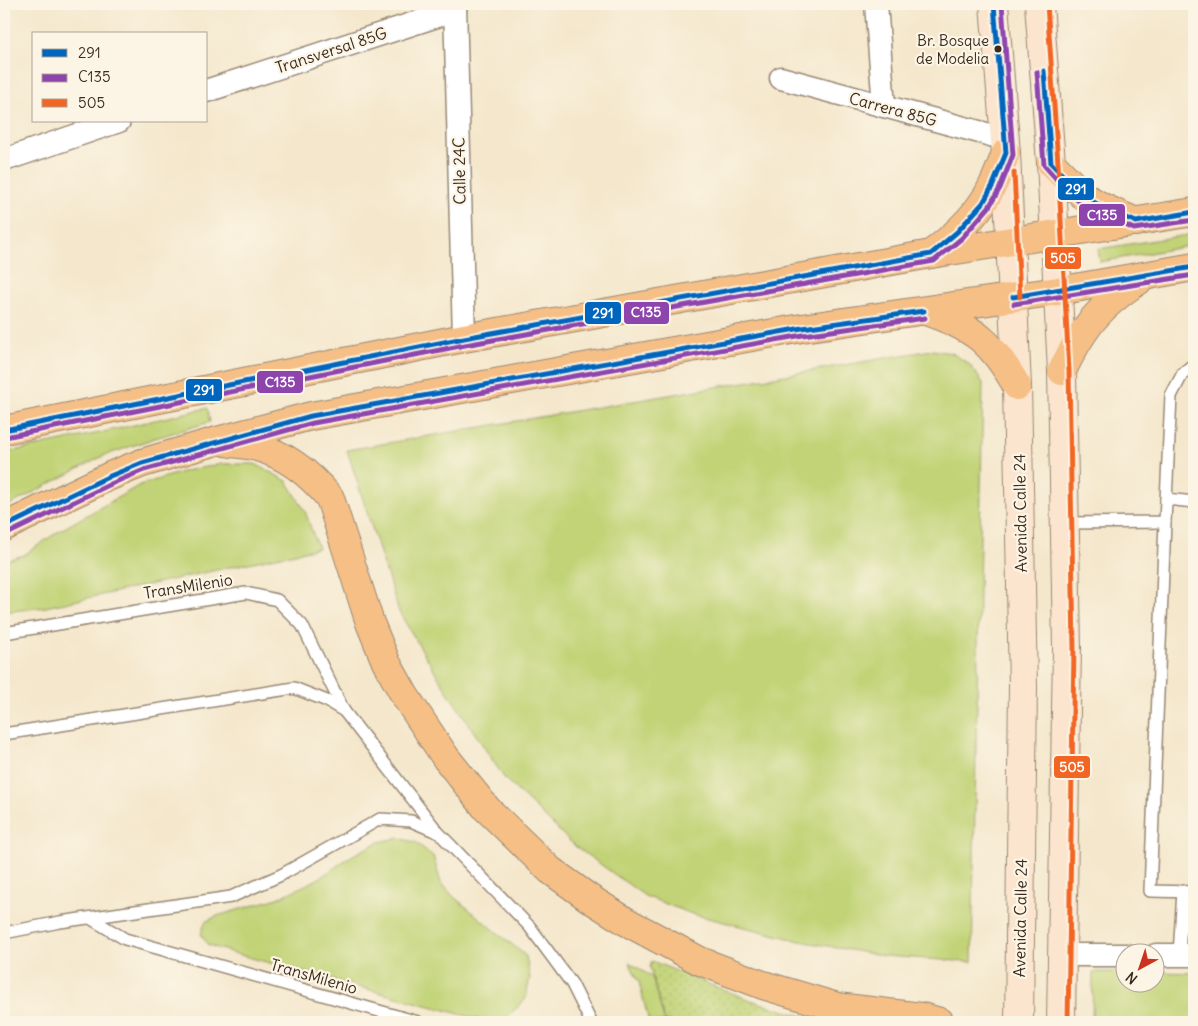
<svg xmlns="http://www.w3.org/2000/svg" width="1198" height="1026" viewBox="0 0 1198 1026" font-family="Delius,sans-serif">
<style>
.green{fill:#c1d376;stroke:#7e7e4a}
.park{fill:url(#park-dots);stroke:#7e7e4a}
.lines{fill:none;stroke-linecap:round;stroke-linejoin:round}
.lane-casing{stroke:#988875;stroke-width:14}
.street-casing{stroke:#988875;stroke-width:25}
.secondary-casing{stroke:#988875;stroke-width:30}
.primary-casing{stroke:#988875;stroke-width:30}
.lane{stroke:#fff;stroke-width:11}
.street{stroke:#fff;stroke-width:22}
.secondary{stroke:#fbe5cf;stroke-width:28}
.primary{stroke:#f5bf86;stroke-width:28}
.bus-1-casing{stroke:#fcf5e5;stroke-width:9}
.bus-2-casing{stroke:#fcf5e5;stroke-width:9}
.bus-3-casing{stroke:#fcf5e5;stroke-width:9}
.bus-1{stroke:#0065bd;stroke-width:5}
.bus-2{stroke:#8e44ad;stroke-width:5}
.bus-3{stroke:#f26522;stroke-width:5}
.bus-dot{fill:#3b2a1e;stroke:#fcf5e5;stroke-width:2}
.labels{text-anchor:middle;stroke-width:4.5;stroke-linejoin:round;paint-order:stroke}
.bus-label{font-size:15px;fill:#3b2a1e;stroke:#fcf5e5;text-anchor:end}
.street-label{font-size:16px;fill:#3b2a1e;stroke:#fcf5e5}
.line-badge{stroke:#fcf5e5;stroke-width:2}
.badge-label{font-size:14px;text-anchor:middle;font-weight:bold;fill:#fff}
</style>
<defs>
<pattern id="park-dots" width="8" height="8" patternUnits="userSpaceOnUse" patternTransform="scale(1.25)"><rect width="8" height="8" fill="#c1d376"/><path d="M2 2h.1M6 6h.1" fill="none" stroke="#a7b566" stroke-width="1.8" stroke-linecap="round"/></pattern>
</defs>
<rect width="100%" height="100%" fill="#fcf5e5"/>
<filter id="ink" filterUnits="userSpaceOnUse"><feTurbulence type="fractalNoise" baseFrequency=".02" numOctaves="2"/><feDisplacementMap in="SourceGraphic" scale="10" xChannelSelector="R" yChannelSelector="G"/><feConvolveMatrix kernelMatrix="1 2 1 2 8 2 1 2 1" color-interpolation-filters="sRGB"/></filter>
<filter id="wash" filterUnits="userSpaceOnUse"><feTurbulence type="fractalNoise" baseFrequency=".0096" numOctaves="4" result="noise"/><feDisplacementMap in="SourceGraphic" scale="20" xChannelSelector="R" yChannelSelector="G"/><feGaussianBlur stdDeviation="1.12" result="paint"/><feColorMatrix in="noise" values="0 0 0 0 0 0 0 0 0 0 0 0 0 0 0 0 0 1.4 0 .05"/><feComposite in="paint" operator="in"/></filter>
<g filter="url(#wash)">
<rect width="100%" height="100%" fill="#f4e7cc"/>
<g class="green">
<polygon points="1194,234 1194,245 1100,262 1098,249"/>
<polygon points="932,350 952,353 969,364 983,383 972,962 883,956 800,941 692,914 645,896 576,847 505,779 445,688 399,612 347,450"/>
<polygon points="207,408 210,422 152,439 103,456 4,508 4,453 95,434"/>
<polygon points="222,464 255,464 287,481 305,511 318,548 46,607 4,612 4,561 24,555 59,531 140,485 185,471"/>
<polygon points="398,838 415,842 433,856 441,883 454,897 526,956 530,978 525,1000 506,1018 482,1020 240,955 208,945 201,934 205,922 217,916 278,898 318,879 353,855 379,842"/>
<polygon points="629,962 652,977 664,1020 673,1022 649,1022 639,982"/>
<polygon points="1093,972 1125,972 1126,984 1156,984 1156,972 1194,973 1194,1022 1092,1022"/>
</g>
<path class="park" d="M 652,961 C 711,985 768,1010 830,1022 L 673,1022 L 664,1020 L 650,967 Z"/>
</g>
<g filter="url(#ink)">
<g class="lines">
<g class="lane-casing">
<g id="lane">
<polyline points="1166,499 1194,502"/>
<polyline points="1165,522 1150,891 1194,892"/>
<polyline points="1065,523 1165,522 1171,396 1183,373 1194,364"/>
<polyline points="4,633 246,593 277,600 302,625 344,711 438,832 530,927 572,984 591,1022"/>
<polyline points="4,734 294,688 327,701 344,711"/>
<polyline points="90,918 125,939 418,1022"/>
<polyline points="4,933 60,922 231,897 281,875 380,819 411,821 437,832"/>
<polyline points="1179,955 1183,891"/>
</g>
</g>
<g class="street-casing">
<g id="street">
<polyline points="455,4 464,338"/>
<polyline points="876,4 884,106"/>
<polyline points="781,78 1005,139"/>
<polyline points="206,91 455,10"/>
<polyline points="4,160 119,121"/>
<polyline points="1061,955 1126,955"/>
<polyline points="1156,955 1194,955"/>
</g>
</g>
<g class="secondary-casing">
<g id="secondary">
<polyline points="994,4 1006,153 1017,386 1023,687 1019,1022"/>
<polyline points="1039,4 1051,163 1062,371 1067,648 1061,1022"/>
</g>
</g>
<g class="primary-casing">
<g id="primary">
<polyline points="1051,163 1085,197 1102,207 1136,222"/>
<path d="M 931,254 C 955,236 980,213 993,185 C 998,175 1002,163 1006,153"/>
<path d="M 926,311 C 975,328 991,341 1017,386"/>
<path d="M 1062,371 C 1083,327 1099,306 1141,279"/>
<polyline points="4,430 464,338 931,254 1194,212"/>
<path d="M 226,442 C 236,444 247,444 257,447 C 287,455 311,475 330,498 L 370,623 L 386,662 L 405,696 L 446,758 L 487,809 L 550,870 L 589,898 L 627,922 L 700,961 L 763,985 L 837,1007 L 922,1017 L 940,1022"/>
<polyline points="4,527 110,476 142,463 217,441 311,416 802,328 1058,291 1194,267"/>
</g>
</g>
<use href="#lane" class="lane"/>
<use href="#street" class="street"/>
<use href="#secondary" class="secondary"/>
<use href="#primary" class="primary"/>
<g class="bus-1-casing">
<g id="bus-1">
<polyline points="1044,71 1051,163 1074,187 1085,197 1102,207 1136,222 1194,212"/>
<polyline points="1013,297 1194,267"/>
<polyline points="4,430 464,338 931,254 957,232 983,203 993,185 1006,153 994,4"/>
<polyline points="4,527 110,476 142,463 311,416 802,328 924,311"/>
</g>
</g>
<g class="bus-2-casing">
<g id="bus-2">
<polyline points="1037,72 1044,165 1069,193 1081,203 1098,213 1134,229 1194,220"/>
<polyline points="1014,304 1194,275"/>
<polyline points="5,437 465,345 934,261 962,238 989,207 1000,188 1013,155 1002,4"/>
<polyline points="7,534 113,483 144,470 313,423 803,335 925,318"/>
</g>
</g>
<g class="bus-3-casing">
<g id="bus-3">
<polyline points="1047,4 1058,163 1069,371 1074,648 1068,1022"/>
<polyline points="1014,172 1020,297"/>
</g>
</g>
<use href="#bus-1" class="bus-1"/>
<use href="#bus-2" class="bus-2"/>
<use href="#bus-3" class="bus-3"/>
</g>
</g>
<circle class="bus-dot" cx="998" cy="49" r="4.5"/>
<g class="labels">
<g class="bus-label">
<text x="989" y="46">Br. Bosque<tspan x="989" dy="18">de Modelia</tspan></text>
</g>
<g class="street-label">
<text transform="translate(331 50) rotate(-18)" y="6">Transversal 85G</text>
<text transform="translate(893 109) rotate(15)" y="6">Carrera 85G</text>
<text transform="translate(459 171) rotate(-91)" y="6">Calle 24C</text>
<text transform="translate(1020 513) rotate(-91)" y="6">Avenida Calle 24</text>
<text transform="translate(188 586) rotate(-9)" y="6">TransMilenio</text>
<text transform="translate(1020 918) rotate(-89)" y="6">Avenida Calle 24</text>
<text transform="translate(314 976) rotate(16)" y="6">TransMilenio</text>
</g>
</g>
<g class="line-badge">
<rect x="1057" y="177" width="38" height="24" rx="5" fill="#0065bd"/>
<rect x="1078" y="203" width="48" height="24" rx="5" fill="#8e44ad"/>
<rect x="1044" y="246" width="38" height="24" rx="5" fill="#f26522"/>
<rect x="623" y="301" width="47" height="24" rx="5" fill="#8e44ad"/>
<rect x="584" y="301" width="38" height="24" rx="5" fill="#0065bd"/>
<rect x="256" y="370" width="48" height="24" rx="5" fill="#8e44ad"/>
<rect x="185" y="378" width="38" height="24" rx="5" fill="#0065bd"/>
<rect x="1053" y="755" width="38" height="24" rx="5" fill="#f26522"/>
</g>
<g class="badge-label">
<text x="1076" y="194">291</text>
<text x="1102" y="220">C135</text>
<text x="1063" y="263">505</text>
<text x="646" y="317">C135</text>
<text x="603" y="318">291</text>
<text x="280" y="387">C135</text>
<text x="204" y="395">291</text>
<text x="1072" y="772">505</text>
</g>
<rect width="1198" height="1026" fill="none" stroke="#fcf5e5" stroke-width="20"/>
<rect x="32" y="32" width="175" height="90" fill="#fcf5e5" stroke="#afa495"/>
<rect x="42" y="49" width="25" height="8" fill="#0065bd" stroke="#afa495"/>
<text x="78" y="58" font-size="15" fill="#3b2a1e">291</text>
<rect x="42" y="74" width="25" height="8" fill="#8e44ad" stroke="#afa495"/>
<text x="78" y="82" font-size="15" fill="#3b2a1e">C135</text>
<rect x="42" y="99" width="25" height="8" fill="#f26522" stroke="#afa495"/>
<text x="78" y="108" font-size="15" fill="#3b2a1e">505</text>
<g transform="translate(1140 968) rotate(220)"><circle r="24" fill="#fcf5e5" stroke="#afa495"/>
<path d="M0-4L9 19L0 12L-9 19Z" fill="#c8321e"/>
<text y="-8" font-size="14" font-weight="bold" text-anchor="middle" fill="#3b2a1e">N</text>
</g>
</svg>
